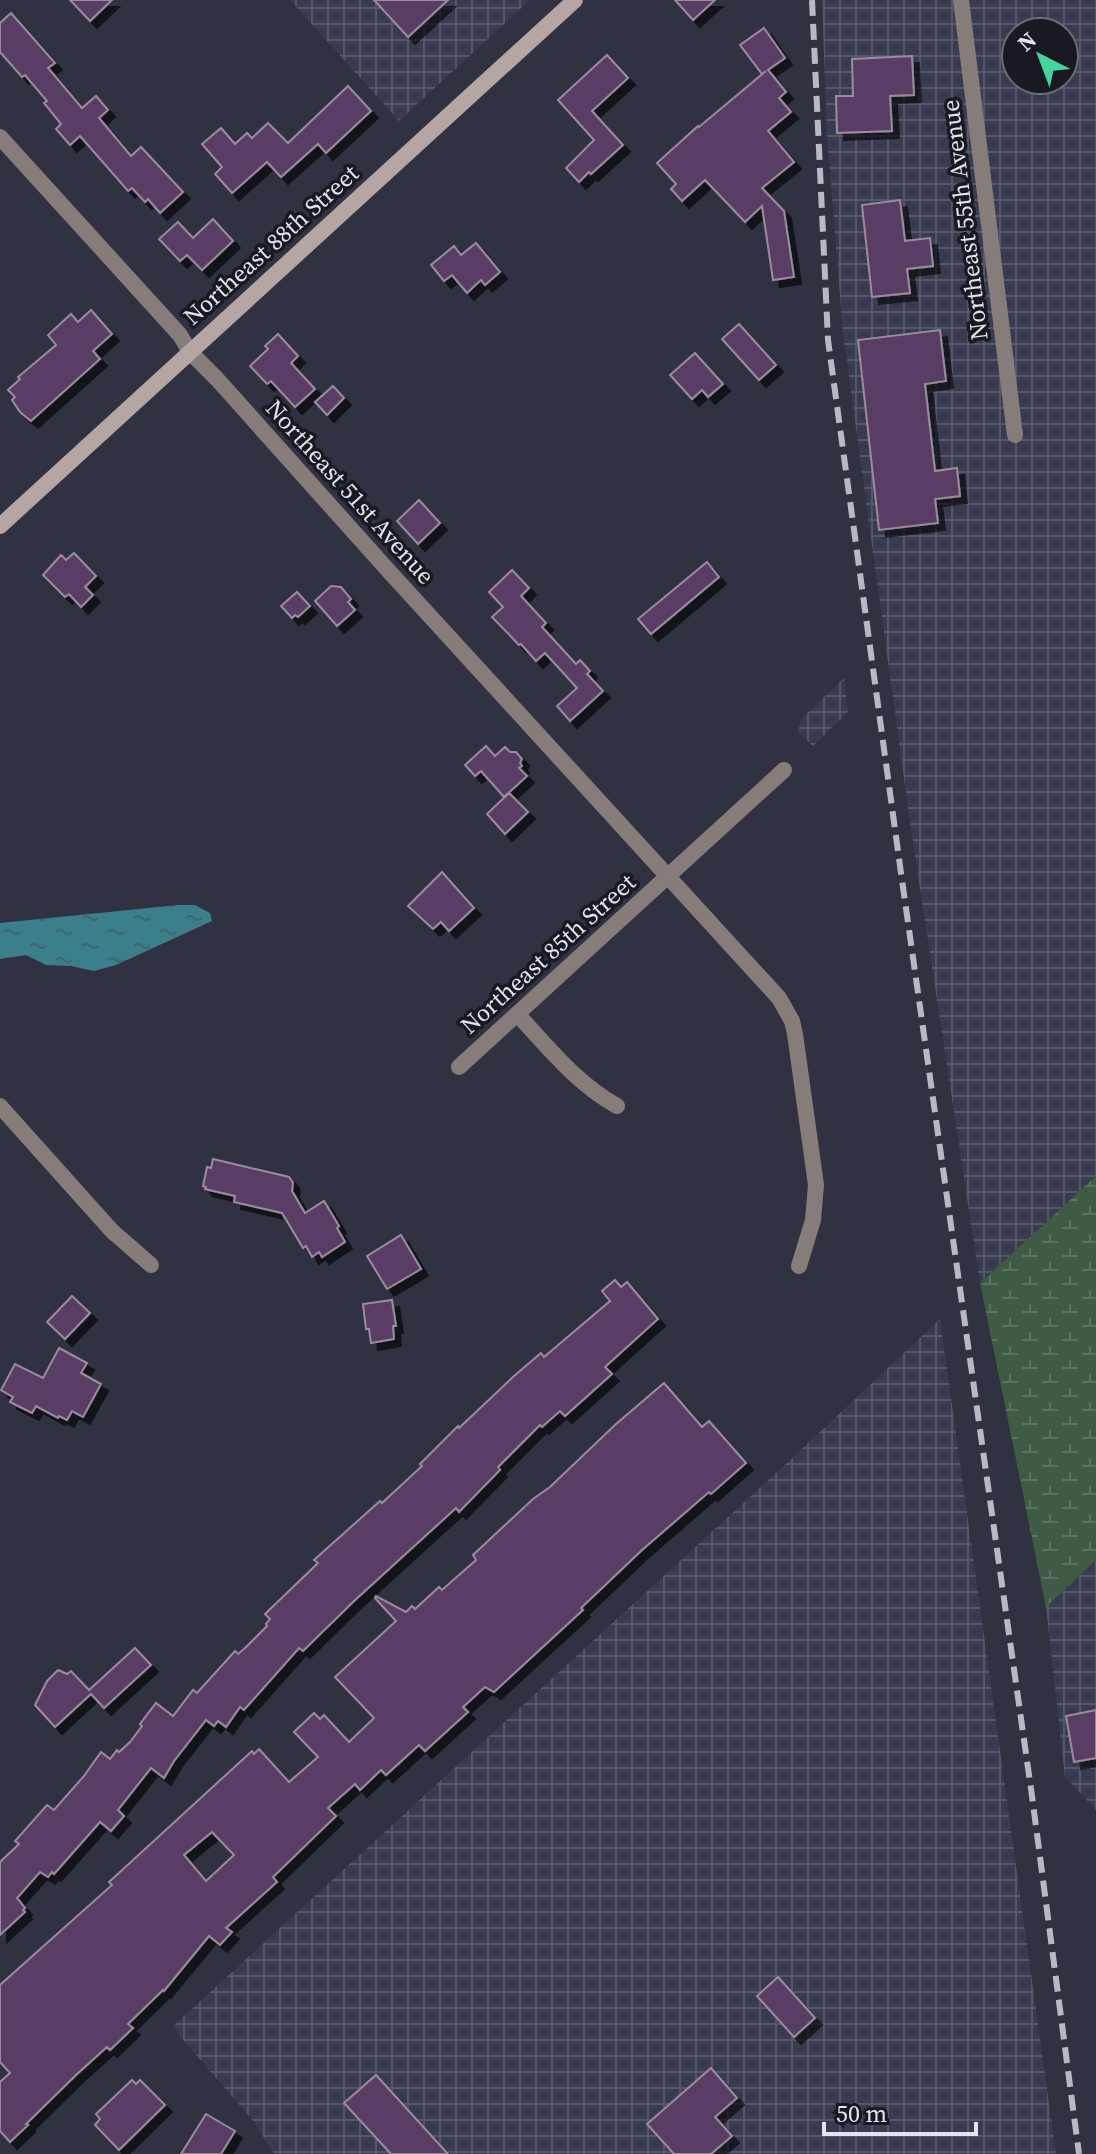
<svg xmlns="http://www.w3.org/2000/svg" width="1096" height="2154" viewBox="0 0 1096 2154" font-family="'Source Serif 4',serif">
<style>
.industrial{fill:url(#industrial-grid);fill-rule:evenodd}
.wetland{fill:url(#wetland-marsh)}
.water{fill:url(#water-ripples)}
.building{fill:#5a3e65;stroke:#988c9d;stroke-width:2;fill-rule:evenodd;filter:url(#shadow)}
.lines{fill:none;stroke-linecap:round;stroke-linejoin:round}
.minor{stroke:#867c7a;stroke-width:16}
.secondary{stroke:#b5a6a3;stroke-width:16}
.rail{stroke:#b8b9c4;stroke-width:6;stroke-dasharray:16 8;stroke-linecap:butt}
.labels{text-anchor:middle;stroke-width:7;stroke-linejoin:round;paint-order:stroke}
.street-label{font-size:24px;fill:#e3e4ee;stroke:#191a21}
</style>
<defs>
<pattern id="industrial-grid" width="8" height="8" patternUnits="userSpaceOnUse" patternTransform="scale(2)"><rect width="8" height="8" fill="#393b50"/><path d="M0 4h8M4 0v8" fill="none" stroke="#56576a"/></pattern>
<pattern id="wetland-marsh" width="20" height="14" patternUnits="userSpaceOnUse" patternTransform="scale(2)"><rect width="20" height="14" fill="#3f5b45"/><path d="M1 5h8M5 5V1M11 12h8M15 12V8" fill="none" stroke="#5b7260"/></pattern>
<pattern id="water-ripples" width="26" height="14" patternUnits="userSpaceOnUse" patternTransform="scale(2)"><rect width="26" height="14" fill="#3b7f8b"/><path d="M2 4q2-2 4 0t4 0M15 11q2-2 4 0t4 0" fill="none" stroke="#3f6770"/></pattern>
<filter id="shadow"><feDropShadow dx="7" dy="7" stdDeviation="0" flood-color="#0009"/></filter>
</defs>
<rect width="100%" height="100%" fill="#303141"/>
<g class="industrial">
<polygon points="290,0 530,0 399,121"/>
<path d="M 822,0 L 1096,0 L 1096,1176 L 980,1283 L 910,822 L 843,333 L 827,134 ZM 1016,32 L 1064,32 L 1064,80 L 1016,80 Z"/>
<polygon points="844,678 848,712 813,746 798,732 801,719"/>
<polygon points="940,1319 1056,2154 274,2154 254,2122 172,2027 789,1461"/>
<polygon points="1096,1560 1096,1810 1065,1777 1046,1607"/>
</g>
<polygon class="wetland" points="1096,1176 1096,1560 1046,1607 980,1283"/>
<polygon class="water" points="178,905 195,905 210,913 212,921 116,965 94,971 71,966 46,965 26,955 0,959 0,923"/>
<g class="building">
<polygon points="70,0 112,0 90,21"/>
<polygon points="374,0 448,0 408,37"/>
<polygon points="675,0 715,0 693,20"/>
<polygon points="11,13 55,63 48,68 82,108 96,96 108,110 99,118 131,156 141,147 183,192 160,213 148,199 145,202 132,188 128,191 80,136 70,145 56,129 61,124 44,103 47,101 25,75 22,77 0,52 0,23"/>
<polygon points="764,28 785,58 768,70 786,92 779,98 791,112 768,131 794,162 762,188 784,211 794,277 773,280 762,206 745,222 705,180 682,201 671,189 676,184 657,163 698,126 699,127 766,71 762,74 740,45"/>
<polygon points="607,55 628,78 592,111 623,145 591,174 589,172 579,182 566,168 594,140 558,100"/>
<polygon points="912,56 914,95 890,96 892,131 837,133 836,96 853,96 852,59"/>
<polygon points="348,86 371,111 326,153 318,144 281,177 267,162 232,193 215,174 222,167 202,144 221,128 235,144 247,133 252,138 268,123 288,143"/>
<polygon points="900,200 905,241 930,238 933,266 907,269 910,293 872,297 862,205"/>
<polygon points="213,219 233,241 202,270 187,255 180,261 159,239 178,222 193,238"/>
<polygon points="476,243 500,272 485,285 481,280 467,293 452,275 444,281 431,265 454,246 461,255"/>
<polygon points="91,310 112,334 93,351 100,359 31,421 20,412 12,400 15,397 8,390 20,379 18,377 56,345 48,335 71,314 78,322"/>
<polygon points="739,324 776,365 759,380 722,339"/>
<polygon points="940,330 946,381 925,384 935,471 957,468 960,496 935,499 938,523 879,530 858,340"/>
<polygon points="278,334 298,356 291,363 315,389 295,407 271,381 267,384 250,366 268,349 265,346"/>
<polygon points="695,353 723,384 708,397 702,390 692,399 670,375"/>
<polygon points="333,386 344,398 327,415 315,402"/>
<polygon points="419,500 440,523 418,544 397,521"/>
<polygon points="74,553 96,576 85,587 93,595 81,607 69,594 65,597 43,575 61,555 66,560"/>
<polygon points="707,562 719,577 651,634 638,619"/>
<polygon points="512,570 529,588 521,596 546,623 542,627 576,664 580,660 590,671 587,674 603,691 570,721 557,706 577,688 545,653 536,661 521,644 519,645 492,617 503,607 489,592"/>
<polygon points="331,586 341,587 351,599 348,602 355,610 337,626 315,601"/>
<polygon points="297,592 310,606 298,617 295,615 292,618 281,606"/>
<polygon points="486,746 495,756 505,747 510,752 516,752 522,759 520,763 522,766 519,768 527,776 504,797 481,771 475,776 465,765"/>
<polygon points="509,793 528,812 505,834 487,814"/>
<polygon points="442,872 474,908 449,931 441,922 433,929 408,906"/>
<polygon points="213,1159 289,1177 293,1183 292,1191 305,1213 324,1201 339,1226 337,1228 345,1242 322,1257 319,1252 312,1257 306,1246 303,1248 282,1213 234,1202 235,1196 205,1189 206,1187 203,1186 207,1167 211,1168"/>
<polygon points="401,1235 421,1269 387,1289 367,1256"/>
<polygon points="615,1280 621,1287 627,1282 658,1319 605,1367 612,1374 565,1416 560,1411 542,1427 540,1425 498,1467 500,1470 459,1512 456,1508 354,1601 303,1651 299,1648 244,1710 240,1707 226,1727 218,1721 214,1726 206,1720 174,1761 164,1778 151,1768 118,1810 124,1816 111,1831 100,1822 54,1874 52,1872 48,1877 40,1872 17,1898 25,1908 23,1910 25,1912 0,1935 0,1862 19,1844 15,1841 47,1805 54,1810 84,1776 101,1752 110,1759 117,1750 119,1752 130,1742 142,1726 140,1724 156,1703 173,1716 193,1690 197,1693 235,1651 238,1654 244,1649 267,1626 266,1624 270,1619 265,1614 318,1563 314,1560 380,1501 382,1503 422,1466 420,1464 458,1426 459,1428 514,1376 541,1353 544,1357 610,1301 602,1291"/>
<polygon points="72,1296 90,1313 65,1339 47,1322"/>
<polygon points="392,1300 396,1326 393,1326 394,1339 371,1343 369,1329 366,1329 363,1304"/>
<polygon points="59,1348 87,1363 81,1373 101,1384 83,1417 72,1411 67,1420 59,1416 58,1418 36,1406 32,1413 10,1402 13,1397 1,1390 15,1364 43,1378"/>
<path d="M 664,1383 L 702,1427 L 709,1421 L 746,1463 L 711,1494 L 709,1492 L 642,1550 L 581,1608 L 583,1610 L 494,1692 L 485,1687 L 463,1707 L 468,1712 L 425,1751 L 419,1745 L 386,1775 L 381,1770 L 360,1790 L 355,1784 L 328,1808 L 336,1816 L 273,1877 L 277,1882 L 226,1928 L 232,1932 L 220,1945 L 209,1936 L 164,1991 L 163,1990 L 128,2024 L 133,2028 L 110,2050 L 107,2047 L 76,2075 L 26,2124 L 28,2125 L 10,2142 L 0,2131 L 0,2082 L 10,2073 L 0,2062 L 0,1985 L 112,1885 L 109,1882 L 252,1751 L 254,1754 L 259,1749 L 289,1782 L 318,1757 L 294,1732 L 314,1713 L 320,1719 L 324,1715 L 349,1742 L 374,1718 L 335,1677 L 396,1621 L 375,1598 L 376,1596 L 406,1612 L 412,1606 L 415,1609 L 439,1587 L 442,1590 L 476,1560 L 473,1555 L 533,1499 L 550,1487 L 616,1424 ZM 212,1832 L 234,1855 L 206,1881 L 184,1855 Z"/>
<polygon points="135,1648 151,1665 104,1708 91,1694 55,1727 35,1705 47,1681 58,1670 67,1674 71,1671 89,1690"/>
<polygon points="1096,1710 1096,1758 1074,1762 1066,1716"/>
<polygon points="778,1977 815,2018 794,2037 757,1996"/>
<polygon points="711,2068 737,2098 715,2117 732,2136 711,2154 674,2154 647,2124"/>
<polygon points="376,2075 448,2154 391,2154 344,2103"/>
<polygon points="132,2080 136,2084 140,2080 165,2105 119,2150 95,2125 100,2119 96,2114"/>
<polygon points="206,2114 235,2131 232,2136 221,2154 181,2154"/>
</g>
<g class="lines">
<g class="minor">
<polyline points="961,0 1015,435"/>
<polyline points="0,137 180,335 190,352 217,379 386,568 779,998 792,1021 795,1034 816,1185 813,1220 799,1266"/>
<path d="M 517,1014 C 549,1048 576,1083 617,1106"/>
<polyline points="459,1067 784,770"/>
<polyline points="0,1106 112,1231 151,1265"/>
</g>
<polyline class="secondary" points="0,526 575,0"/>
<polyline class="rail" points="812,0 828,340 901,873 1032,1796 1079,2154"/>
</g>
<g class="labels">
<g class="street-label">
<text transform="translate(965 220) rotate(-97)" y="8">Northeast 55th Avenue</text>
<text transform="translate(271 245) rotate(-42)" y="8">Northeast 88th Street</text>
<text transform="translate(350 492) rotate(48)" y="8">Northeast 51st Avenue</text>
<text transform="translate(548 954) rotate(-42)" y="8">Northeast 85th Street</text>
</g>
</g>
<g transform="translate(1040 56) rotate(318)"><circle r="38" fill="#191a21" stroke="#6a6b73" stroke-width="2"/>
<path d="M0-6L14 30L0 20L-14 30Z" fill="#47d49d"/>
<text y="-12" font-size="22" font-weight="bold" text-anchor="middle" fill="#e3e4ee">N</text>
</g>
<path d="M824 2122v12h152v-12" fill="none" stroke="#e3e4ee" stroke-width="4"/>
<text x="836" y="2122" font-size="24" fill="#e3e4ee" stroke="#191a21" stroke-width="6" paint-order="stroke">50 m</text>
</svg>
